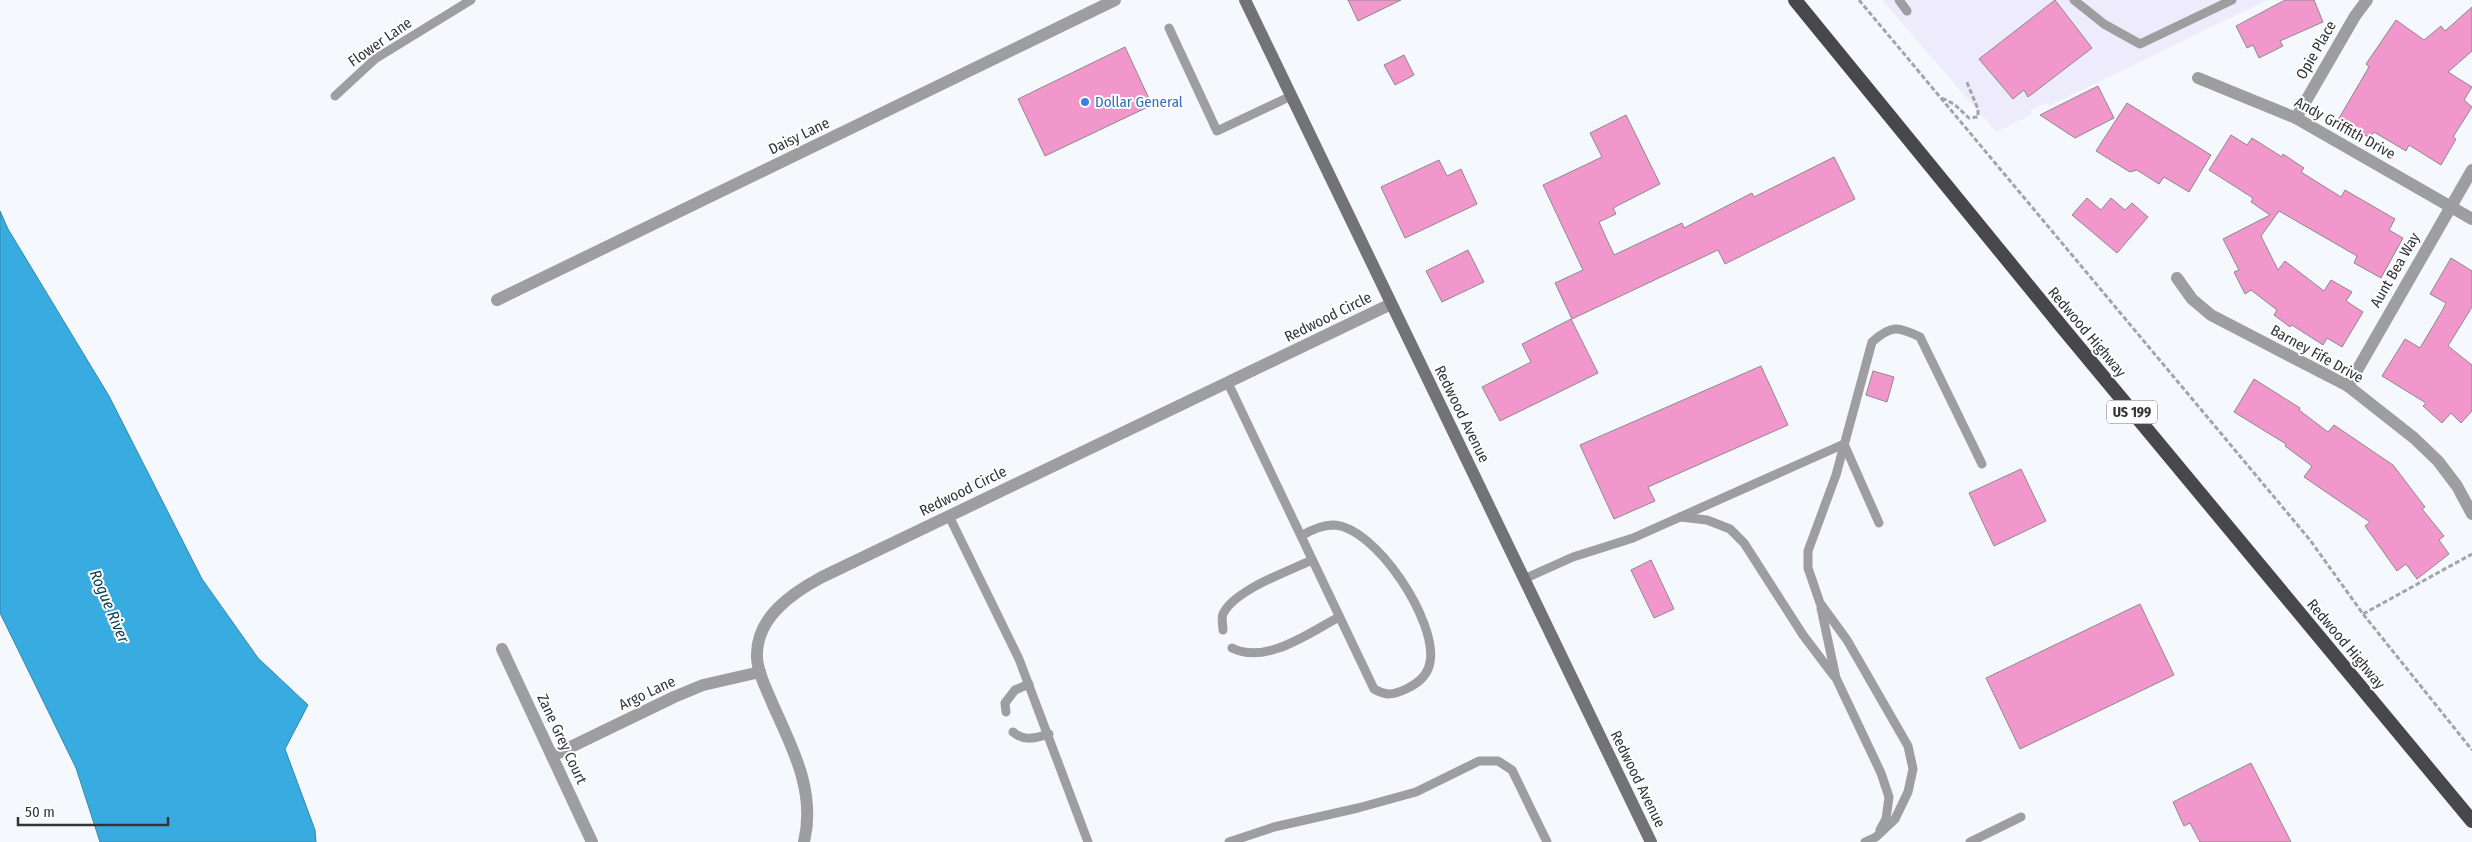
<svg xmlns="http://www.w3.org/2000/svg" width="2472" height="842" viewBox="0 0 2472 842" font-family="'Fira Sans Condensed',sans-serif">
<style>
.commercial{fill:#eeebfd}
.water{fill:#38abe0;stroke:#3687ad}
.building{fill:#f197cc;stroke:#8e898c}
.lines{fill:none;stroke-linecap:round;stroke-linejoin:round}
.path{stroke:#a3a5a8;stroke-width:3;stroke-dasharray:5 2.5;stroke-linecap:butt}
.service{stroke:#9e9ea0;stroke-width:9}
.minor{stroke:#9e9ea0;stroke-width:12}
.secondary{stroke:#737376;stroke-width:12}
.trunk{stroke:#48484c;stroke-width:14}
.shop-dot{fill:#3f7fe0;stroke:#fff;stroke-width:2}
.labels{text-anchor:middle;stroke-width:4;stroke-linejoin:round;paint-order:stroke}
.shield{fill:#fff;stroke:#707172;stroke-width:1}
.shield-label{font-size:14px;font-weight:bold;fill:#333436}
.street-label{font-size:15px;fill:#333436;stroke:#fff}
.shop-label{font-size:15px;fill:#366cbe;stroke:#fff;text-anchor:start}
.water-label{font-size:16px;font-style:italic;fill:#0d3e53;stroke:#fff}
</style>
<rect width="100%" height="100%" fill="#f5f8fc"/>
<polygon class="commercial" points="1882,0 2267,0 2049,106 2047,102 2031,110 2032,114 1996,132"/>
<polygon class="water" points="0,211 8,229 109,396 202,579 258,658 308,705 285,749 315,830 316,842 100,842 76,768 0,613"/>
<g class="building">
<polygon points="1348,0 1401,0 1358,21"/>
<polygon points="2055,0 2092,48 2028,97 2024,90 2013,99 1979,59"/>
<polygon points="2285,0 2314,0 2323,22 2280,41 2283,46 2259,58 2253,45 2247,48 2236,26"/>
<polygon points="2472,7 2472,51 2448,72 2472,87 2464,100 2472,107 2453,137 2456,139 2441,165 2409,145 2406,151 2374,132 2370,138 2338,120 2369,67 2366,64 2396,20 2424,40 2441,26 2445,31"/>
<polygon points="1125,47 1152,105 1045,156 1018,99"/>
<polygon points="1404,55 1414,75 1395,85 1384,65"/>
<polygon points="2098,86 2114,118 2075,138 2040,115"/>
<polygon points="2127,103 2211,155 2189,192 2164,177 2159,184 2137,170 2130,172 2096,151"/>
<polygon points="1626,115 1660,184 1613,208 1616,214 1599,222 1614,255 1682,223 1684,228 1752,193 1754,197 1834,157 1855,199 1725,264 1718,250 1572,319 1555,283 1583,270 1543,185 1602,157 1590,133"/>
<polygon points="2231,135 2247,145 2252,138 2282,157 2283,154 2304,168 2301,172 2341,197 2345,190 2395,219 2389,230 2403,238 2381,278 2354,263 2357,256 2279,211 2261,236 2278,270 2285,261 2324,291 2331,280 2352,292 2346,301 2363,312 2342,347 2327,338 2323,345 2292,325 2290,327 2274,315 2277,310 2251,290 2245,294 2234,272 2239,270 2223,239 2270,215 2251,202 2253,198 2209,170"/>
<polygon points="1439,160 1447,176 1461,169 1477,204 1405,238 1381,187"/>
<polygon points="2087,198 2101,210 2111,198 2125,210 2132,203 2148,217 2117,253 2072,215"/>
<polygon points="1468,250 1484,282 1442,302 1426,271"/>
<polygon points="2451,258 2472,271 2472,307 2448,346 2472,365 2472,411 2461,423 2451,413 2442,423 2423,406 2426,403 2382,376 2405,339 2420,348 2442,311 2446,303 2430,294"/>
<polygon points="1571,319 1598,373 1500,421 1482,387 1531,362 1522,344"/>
<polygon points="1761,366 1788,425 1648,487 1655,501 1614,519 1580,445"/>
<polygon points="1873,371 1894,377 1887,402 1866,395"/>
<polygon points="2254,379 2300,408 2299,410 2328,432 2334,425 2393,465 2425,507 2422,509 2444,536 2439,540 2449,554 2417,579 2406,564 2397,571 2365,526 2370,522 2304,477 2312,466 2285,446 2286,444 2234,412"/>
<polygon points="2021,469 2046,521 1994,546 1969,493"/>
<polygon points="1651,560 1674,609 1654,618 1631,570"/>
<polygon points="2140,604 2174,675 2020,749 1986,678"/>
<polygon points="2251,763 2291,842 2200,842 2190,823 2184,826 2173,802"/>
</g>
<g class="lines">
<g class="path">
<polyline points="1859,0 2310,540 2363,614 2472,750"/>
<polyline points="1942,98 1954,104 1969,118 1978,117 1978,109 1966,80"/>
<polyline points="2363,614 2472,554"/>
</g>
<g class="service">
<polyline points="1899,0 1907,11"/>
<polyline points="2074,0 2104,24 2140,44 2232,0"/>
<polyline points="1169,28 1217,131 1291,96"/>
<polyline points="335,96 375,59 471,0"/>
<path d="M 1228,383 L 1374,689 C 1386,696 1393,695 1406,689 C 1417,684 1428,675 1430,662 C 1438,623 1376,526 1333,525 C 1321,525 1311,530 1301,536"/>
<polyline points="1844,444 1879,523"/>
<polyline points="949,516 1019,659 1088,842"/>
<polyline points="1680,517 1707,520 1730,529 1744,543 1803,635 1834,676"/>
<polyline points="1524,579 1573,557 1633,538 1844,444"/>
<polyline points="1821,608 1836,678 1881,773 1889,797 1886,819 1880,830"/>
<path d="M 1223,630 C 1223,625 1221,618 1223,614 C 1234,590 1289,571 1312,560"/>
<path d="M 1232,648 C 1266,665 1309,633 1339,617"/>
<polyline points="1006,712 1005,703 1015,690 1029,684"/>
<path d="M 1013,732 C 1025,742 1035,738 1049,734"/>
<polyline points="1229,842 1274,827 1358,808 1416,792 1479,761 1498,761 1512,770 1547,842"/>
<path d="M 1865,842 L 1876,837 L 1895,819 L 1908,792 L 1913,769 L 1908,746 L 1847,640 L 1820,603 L 1808,568 L 1808,551 L 1836,475 L 1872,342 C 1891,325 1898,326 1920,337 L 1982,464"/>
<polyline points="1970,842 2021,817"/>
</g>
<g class="minor">
<polyline points="2198,78 2296,118 2472,219"/>
<polyline points="2296,118 2355,16 2367,0"/>
<polyline points="2177,278 2192,299 2211,315 2348,386 2414,438 2438,461 2457,486 2472,514"/>
<polyline points="497,300 1115,0"/>
<polyline points="2348,386 2472,170"/>
<polyline points="502,649 592,842"/>
<polyline points="552,756 674,697 703,685 760,672"/>
<path d="M 804,842 C 816,792 793,749 773,705 C 767,690 758,674 757,658 C 755,618 792,593 822,577 L 1391,304"/>
</g>
<polyline class="secondary" points="1245,0 1651,842"/>
<polyline class="trunk" points="1795,0 2062,327 2472,821"/>
</g>
<circle class="shop-dot" cx="1085" cy="102" r="5"/>
<g class="labels">
<rect class="shield" x="2107" y="400.5" width="50" height="23" rx="4"/>
<g class="shield-label">
<text x="2132" y="417">US 199</text>
</g>
<g class="street-label">
<text transform="translate(380 42) rotate(-35)" y="5">Flower Lane</text>
<text transform="translate(2316 50) rotate(-60)" y="5">Opie Place</text>
<text transform="translate(2345 128) rotate(29)" y="5">Andy Griffith Drive</text>
<text transform="translate(799 136) rotate(-26)" y="5">Daisy Lane</text>
<text transform="translate(2395 270) rotate(-60)" y="5">Aunt Bea Way</text>
<text transform="translate(1328 317) rotate(-26)" y="5">Redwood Circle</text>
<text transform="translate(2087 332) rotate(50)" y="5">Redwood Highway</text>
<text transform="translate(2317 354) rotate(29)" y="5">Barney Fife Drive</text>
<text transform="translate(1462 414) rotate(64)" y="5">Redwood Avenue</text>
<text transform="translate(963 491) rotate(-26)" y="5">Redwood Circle</text>
<text transform="translate(2346 644) rotate(50)" y="5">Redwood Highway</text>
<text transform="translate(647 693) rotate(-25)" y="5">Argo Lane</text>
<text transform="translate(562 739) rotate(65)" y="5">Zane Grey Court</text>
<text transform="translate(1638 779) rotate(64)" y="5">Redwood Avenue</text>
</g>
<g class="shop-label">
<text x="1095" y="107">Dollar General</text>
</g>
<g class="water-label">
<text transform="translate(110 606) rotate(67)" y="6">Rogue River</text>
</g>
</g>
<path d="M18 817v8h150v-8" fill="none" stroke="#333436" stroke-width="2.5"/>
<text x="25" y="817" font-size="15" fill="#333436" stroke="#ffffff" stroke-width="4" paint-order="stroke">50 m</text>
</svg>
